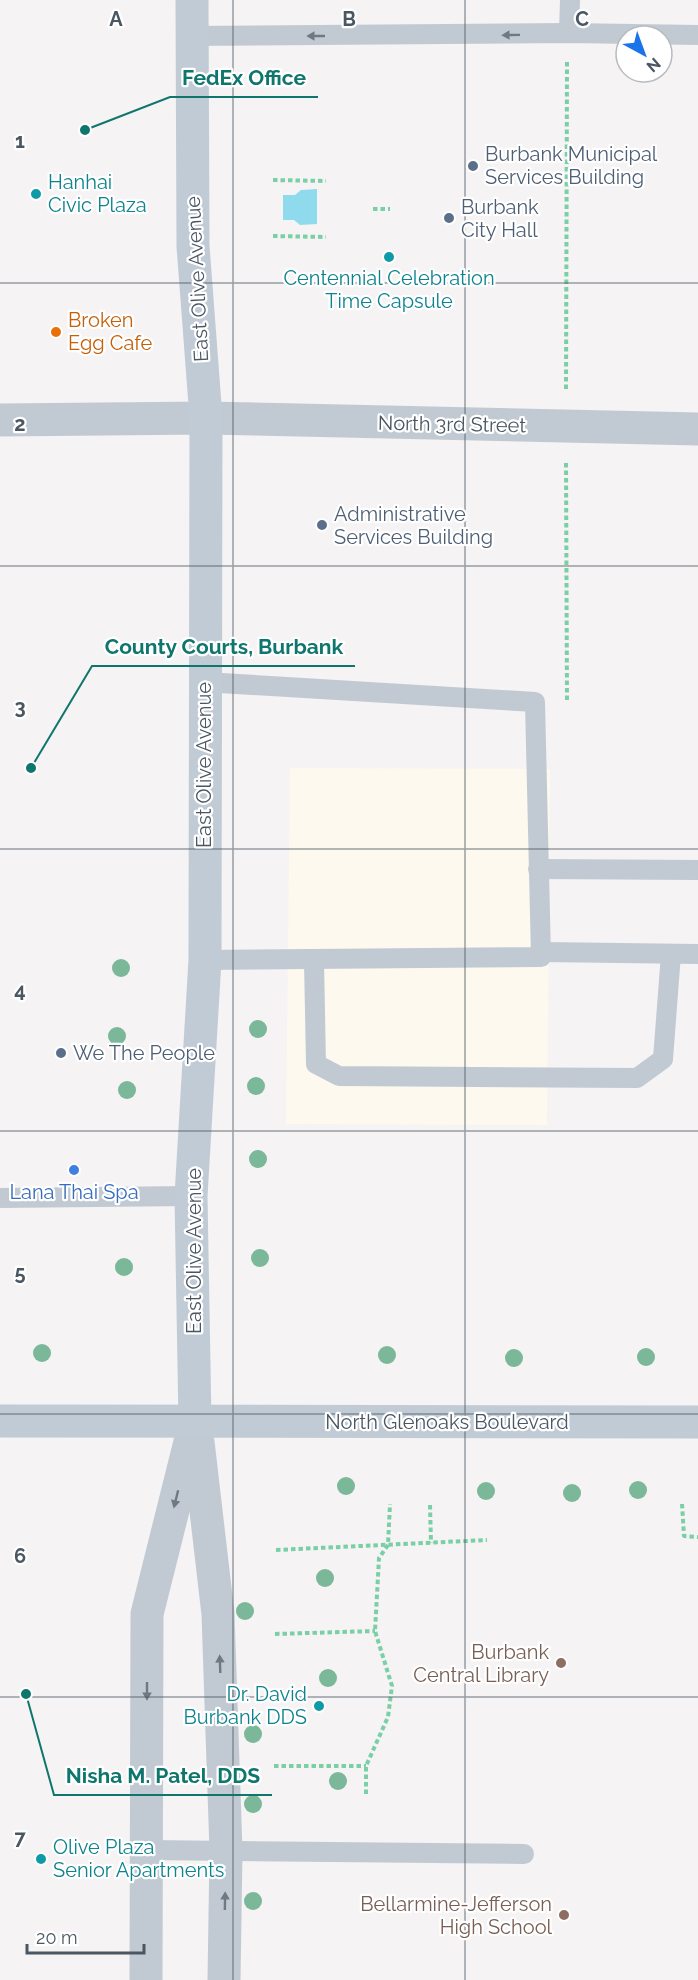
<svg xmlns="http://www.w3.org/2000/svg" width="698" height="1980" viewBox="0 0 698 1980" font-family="Raleway,sans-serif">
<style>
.commercial{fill:#fdf9ef}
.water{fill:#90daee}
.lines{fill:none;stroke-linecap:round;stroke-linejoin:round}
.path{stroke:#7ad0a6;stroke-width:4;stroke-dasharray:4.5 3;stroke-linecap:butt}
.service{stroke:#c1cad2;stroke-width:20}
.minor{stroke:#c1cad2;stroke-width:33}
.tertiary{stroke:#c1cad2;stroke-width:33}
.secondary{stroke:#c1cbd6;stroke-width:33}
.tree{fill:#7bb799}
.oneway{fill:#6e7983}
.grid{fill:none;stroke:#4a5661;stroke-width:1.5;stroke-opacity:0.55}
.service-dot{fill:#5c6f8a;stroke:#fff;stroke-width:2}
.culture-dot{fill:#0f9aa8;stroke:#fff;stroke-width:2}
.food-dot{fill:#e8710a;stroke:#fff;stroke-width:2}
.shop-dot{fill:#3f7fe0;stroke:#fff;stroke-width:2}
.education-dot{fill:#8d6e63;stroke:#fff;stroke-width:2}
.labels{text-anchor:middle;stroke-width:4.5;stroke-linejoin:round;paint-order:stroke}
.service-label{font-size:20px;fill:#4e5e75;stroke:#fff;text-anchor:start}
.culture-label{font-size:20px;fill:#0d838f;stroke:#fff;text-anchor:start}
.street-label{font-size:20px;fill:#4a5661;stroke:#fff}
.food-label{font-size:20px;fill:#c56008;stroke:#fff;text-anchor:start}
.shop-label{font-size:20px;fill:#366cbe;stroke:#fff}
.education-label{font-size:20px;fill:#785e54;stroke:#fff;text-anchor:end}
.grid-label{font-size:20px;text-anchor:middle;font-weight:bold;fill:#4a5661;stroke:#fff;stroke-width:4.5;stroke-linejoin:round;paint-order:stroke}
.leader{fill:none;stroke:#0f766e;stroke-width:2}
.callout-dot{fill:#0f766e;stroke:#fff;stroke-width:2}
.callout-label{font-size:21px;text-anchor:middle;font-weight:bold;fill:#0f766e;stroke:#fff;stroke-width:4.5;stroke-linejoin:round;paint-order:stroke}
</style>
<rect width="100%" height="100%" fill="#f5f3f3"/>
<polygon class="commercial" points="290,768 550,769 547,1125 286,1124"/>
<polygon class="water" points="317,189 317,224 300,225 294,220 283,220 283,195 295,195 301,190"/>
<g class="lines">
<g class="path">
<polyline points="273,180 326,181"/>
<polyline points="373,209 390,209"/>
<polyline points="273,236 326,237"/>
<polyline points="566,389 567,61"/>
<polyline points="566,463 567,701"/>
<polyline points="682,1504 684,1536 698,1537"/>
<polyline points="430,1505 431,1543"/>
<polyline points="276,1550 487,1540"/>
<polyline points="275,1634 375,1631"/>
<polyline points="274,1766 366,1766"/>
<polyline points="366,1794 366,1766 388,1717 392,1686 375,1631 379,1558 388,1545 390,1504"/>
</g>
<g class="service">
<polyline points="569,33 570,0"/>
<polyline points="191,36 569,33 698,35"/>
<polyline points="204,682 535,702 541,957 205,960"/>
<polyline points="538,869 698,870"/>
<polyline points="541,952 698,954"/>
<polyline points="314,961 316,1064 339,1076 637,1078 663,1059 671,954"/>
<polyline points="0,1198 191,1196"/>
<polyline points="146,1850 524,1854"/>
</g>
<polyline class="minor" points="0,420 206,418 698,429"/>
<g class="tertiary">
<polyline points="198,1442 218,1614 226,1851 224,1980"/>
<polyline points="146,1980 147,1614 195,1422"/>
</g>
<g class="secondary">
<polyline points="192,0 193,246 206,418 205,960 191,1196 195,1422"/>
<polyline points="0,1421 698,1422"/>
</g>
</g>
<g class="tree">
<circle cx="121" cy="968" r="9"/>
<circle cx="258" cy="1029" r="9"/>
<circle cx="117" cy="1036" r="9"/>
<circle cx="256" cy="1086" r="9"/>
<circle cx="127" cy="1090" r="9"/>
<circle cx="258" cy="1159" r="9"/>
<circle cx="260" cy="1258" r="9"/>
<circle cx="124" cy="1267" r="9"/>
<circle cx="42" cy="1353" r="9"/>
<circle cx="387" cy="1355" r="9"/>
<circle cx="646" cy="1357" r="9"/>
<circle cx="514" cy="1358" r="9"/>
<circle cx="346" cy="1486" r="9"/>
<circle cx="638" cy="1490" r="9"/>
<circle cx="486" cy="1491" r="9"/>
<circle cx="572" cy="1493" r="9"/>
<circle cx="325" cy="1578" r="9"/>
<circle cx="245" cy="1611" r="9"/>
<circle cx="328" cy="1678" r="9"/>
<circle cx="253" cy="1734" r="9"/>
<circle cx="338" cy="1781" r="9"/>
<circle cx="253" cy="1804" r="9"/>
<circle cx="253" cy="1901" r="9"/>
</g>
<defs><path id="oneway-solid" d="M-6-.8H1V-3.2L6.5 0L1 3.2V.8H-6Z" transform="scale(1.5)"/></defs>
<g class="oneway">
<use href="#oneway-solid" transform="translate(511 35) rotate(179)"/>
<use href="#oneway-solid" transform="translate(316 36) rotate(180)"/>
<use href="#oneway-solid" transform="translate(176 1499) rotate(104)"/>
<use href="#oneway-solid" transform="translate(220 1664) rotate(-92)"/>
<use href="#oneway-solid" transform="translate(147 1691) rotate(90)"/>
<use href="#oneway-solid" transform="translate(225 1901) rotate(-89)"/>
</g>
<path class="grid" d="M 233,0 L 233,1980M 465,0 L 465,1980M 0,283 L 698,283M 0,566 L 698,566M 0,849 L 698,849M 0,1131 L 698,1131M 0,1414 L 698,1414M 0,1697 L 698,1697"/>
<g class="service-dot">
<circle cx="473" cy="166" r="6"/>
<circle cx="449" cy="218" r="6"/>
<circle cx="322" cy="525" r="6"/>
<circle cx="61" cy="1053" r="6"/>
</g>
<g class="culture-dot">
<circle cx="36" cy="194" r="6"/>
<circle cx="389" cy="257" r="6"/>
<circle cx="319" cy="1706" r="6"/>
<circle cx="41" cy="1859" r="6"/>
</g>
<circle class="food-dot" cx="56" cy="332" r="6"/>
<circle class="shop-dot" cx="74" cy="1170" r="6"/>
<g class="education-dot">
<circle cx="561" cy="1663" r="6"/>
<circle cx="564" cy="1915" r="6"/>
</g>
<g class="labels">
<g class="service-label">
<text x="485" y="161">Burbank Municipal<tspan x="485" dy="23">Services Building</tspan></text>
<text x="461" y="214">Burbank<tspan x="461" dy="23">City Hall</tspan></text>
<text x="334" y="521">Administrative<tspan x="334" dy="23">Services Building</tspan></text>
<text x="73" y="1060">We The People</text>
</g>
<g class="culture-label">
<text x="48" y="189">Hanhai<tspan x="48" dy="23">Civic Plaza</tspan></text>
<text x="389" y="285" text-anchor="middle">Centennial Celebration<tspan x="389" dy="23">Time Capsule</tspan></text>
<text x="307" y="1701" text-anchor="end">Dr. David<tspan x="307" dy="23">Burbank DDS</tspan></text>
<text x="53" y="1854">Olive Plaza<tspan x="53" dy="23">Senior Apartments</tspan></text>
</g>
<g class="street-label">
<text transform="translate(197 279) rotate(-93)" y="7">East Olive Avenue</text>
<text transform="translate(452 424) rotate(1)" y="7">North 3rd Street</text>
<text transform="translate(204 765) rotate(-90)" y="7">East Olive Avenue</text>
<text transform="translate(194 1251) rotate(-90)" y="7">East Olive Avenue</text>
<text x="447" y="1429">North Glenoaks Boulevard</text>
</g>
<g class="food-label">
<text x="68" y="327">Broken<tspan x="68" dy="23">Egg Cafe</tspan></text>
</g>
<g class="shop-label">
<text x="74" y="1199">Lana Thai Spa</text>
</g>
<g class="education-label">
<text x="549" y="1659">Burbank<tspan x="549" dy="23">Central Library</tspan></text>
<text x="552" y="1911">Bellarmine-Jefferson<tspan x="552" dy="23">High School</tspan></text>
</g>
</g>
<g class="grid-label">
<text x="116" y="26">A</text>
<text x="349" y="26">B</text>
<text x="582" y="26">C</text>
<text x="20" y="148">1</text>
<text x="20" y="431">2</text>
<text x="20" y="714">3</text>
<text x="20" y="997">4</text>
<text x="20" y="1280">5</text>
<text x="20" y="1563">6</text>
<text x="20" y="1845">7</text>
</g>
<path class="leader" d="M85 130L170 97H318M31 768L92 666H355M26 1694L54 1795H272"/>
<g class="callout-dot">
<circle cx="85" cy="130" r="6"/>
<circle cx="31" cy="768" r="6"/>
<circle cx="26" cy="1694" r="6"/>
</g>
<g class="callout-label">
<text x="244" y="85">FedEx Office</text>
<text x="224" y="654">County Courts, Burbank</text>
<text x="163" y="1783">Nisha M. Patel, DDS</text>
</g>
<g transform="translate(644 54) rotate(139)"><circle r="28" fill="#ffffff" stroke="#b7bbc0" stroke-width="1.5"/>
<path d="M0-4.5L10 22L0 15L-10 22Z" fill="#1a73e8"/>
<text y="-9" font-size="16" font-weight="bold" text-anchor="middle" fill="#4a5661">N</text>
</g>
<path d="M27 1944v9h117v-9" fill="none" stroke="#4a5661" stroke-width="3"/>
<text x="36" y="1944" font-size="18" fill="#4a5661" stroke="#ffffff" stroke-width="4.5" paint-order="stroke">20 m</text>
</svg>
